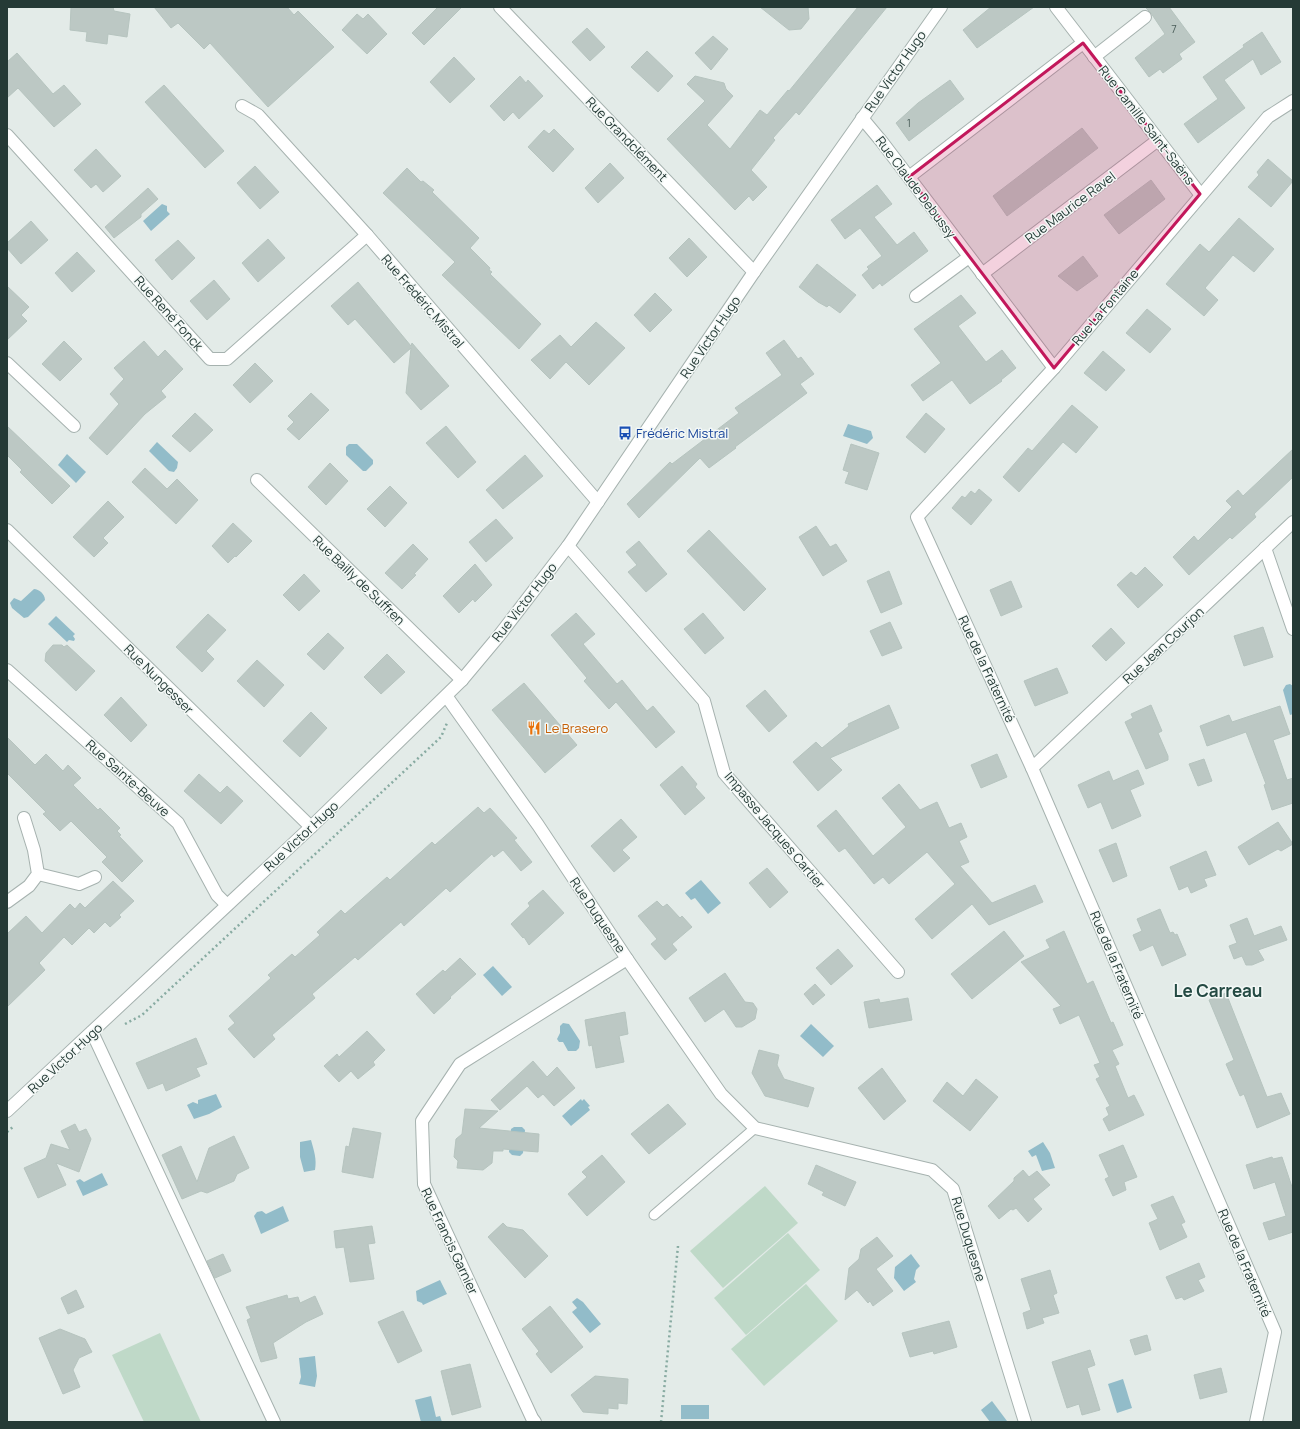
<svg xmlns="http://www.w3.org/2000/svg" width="1300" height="1429" viewBox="0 0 1300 1429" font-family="Manrope,sans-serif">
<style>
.green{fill:#bfd9c8}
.water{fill:#92bcc9}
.building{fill:#bcc8c4;stroke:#b6c4bf}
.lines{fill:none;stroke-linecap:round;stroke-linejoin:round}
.service-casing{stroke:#a6b2af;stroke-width:11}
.minor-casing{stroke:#a6b2af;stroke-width:14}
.tertiary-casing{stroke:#a6b2af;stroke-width:14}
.path{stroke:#88aba2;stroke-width:2.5;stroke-dasharray:2 3;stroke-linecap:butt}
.service{stroke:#fff;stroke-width:9}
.minor{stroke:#fff;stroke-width:12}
.tertiary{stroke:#fff;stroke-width:12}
.marked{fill:#c2185b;fill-opacity:0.2;stroke:#c2185b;stroke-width:3;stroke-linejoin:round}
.labels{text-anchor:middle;stroke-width:3;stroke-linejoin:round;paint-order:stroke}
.number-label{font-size:11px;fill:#4b5e5a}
.street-label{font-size:13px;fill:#253a36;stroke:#f3f8f6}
.transit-label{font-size:13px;fill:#164399;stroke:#f3f8f6;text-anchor:start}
.food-label{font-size:13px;fill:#c56008;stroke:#f3f8f6;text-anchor:start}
.district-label{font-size:17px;font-weight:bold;fill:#244a43;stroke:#f3f8f6}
</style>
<rect width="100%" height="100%" fill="#e3ebe8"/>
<g class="green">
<polygon points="765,1186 798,1223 723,1288 690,1251"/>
<polygon points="788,1233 820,1270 746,1335 714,1298"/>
<polygon points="806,1284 838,1321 764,1386 731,1349"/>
<polygon points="160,1333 201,1422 144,1422 112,1355"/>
</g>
<g class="water">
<polygon points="162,204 167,206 167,211 170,214 151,231 143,221"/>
<polygon points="848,424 871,431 873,438 867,444 843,436"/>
<polygon points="157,442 178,462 177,468 174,472 169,471 149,451"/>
<polygon points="349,444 357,444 373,460 373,464 366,471 363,471 346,455 346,447"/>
<polygon points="67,454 86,472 76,483 58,465"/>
<path d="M 34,589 C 39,589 45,594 45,600 L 28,617 L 24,618 L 12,608 L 10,603 L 14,598 L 21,601 Z"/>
<polygon points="56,616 75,634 73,636 75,639 74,641 69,640 67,642 48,624"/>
<polygon points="1290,684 1293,686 1293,714 1290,715 1283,690 1286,685"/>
<polygon points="701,880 721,903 708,914 695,898 691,900 685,893"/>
<polygon points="493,966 512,987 502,996 483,975"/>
<polygon points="563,1023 569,1024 580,1041 579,1048 576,1051 568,1051 563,1042 559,1042 557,1039 560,1033 560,1026"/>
<polygon points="811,1024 834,1046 823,1057 800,1036"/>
<polygon points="216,1094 222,1107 209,1114 194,1119 187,1105 193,1102 198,1104 198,1100"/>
<polygon points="581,1099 582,1101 584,1099 590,1106 588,1107 590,1110 571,1126 562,1116"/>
<polygon points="514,1127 522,1127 525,1130 523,1153 520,1156 512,1155 509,1152 511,1129"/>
<path d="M 311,1140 C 314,1151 317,1159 315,1170 L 304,1172 L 300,1157 L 300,1142 Z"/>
<polygon points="1043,1142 1050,1153 1055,1168 1042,1171 1036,1155 1032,1157 1028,1151"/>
<polygon points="102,1173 108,1185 83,1196 76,1181 80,1179 84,1182"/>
<polygon points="283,1206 289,1221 261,1234 254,1216 257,1212 262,1211 266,1214"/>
<polygon points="911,1254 920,1266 916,1270 914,1279 916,1282 904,1291 894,1278 895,1267"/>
<polygon points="440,1280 447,1294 423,1305 422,1303 417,1301 416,1291"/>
<polygon points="577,1298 583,1302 601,1324 590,1333 572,1312 577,1308 572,1302"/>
<polygon points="315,1356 317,1376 315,1387 299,1384 301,1377 299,1358"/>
<polygon points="1123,1379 1132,1408 1117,1413 1108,1384"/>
<polygon points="431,1396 436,1417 440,1416 442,1422 421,1422 415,1400"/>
<polygon points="992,1401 1007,1421 1005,1422 990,1422 981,1410"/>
<rect x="681" y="1405" width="28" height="14"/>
</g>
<g class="building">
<polygon points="71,7 113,7 114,11 130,14 127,37 108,34 107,44 86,41 87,32 70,30"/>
<polygon points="154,7 287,7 294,15 298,11 334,47 268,107 210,43 204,49 178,23 171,28"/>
<polygon points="438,7 462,7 424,45 412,33"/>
<polygon points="760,7 808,7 809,19 801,29 789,30"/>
<polygon points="858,7 887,7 799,115 796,112 773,138 775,140 751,170 767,187 753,201 749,196 735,210 667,139 705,101 687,84 695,76 724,83 726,89 733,96 707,125 730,149 760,110 767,115 788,90 789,91"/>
<polygon points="991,7 1034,7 977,48 963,30"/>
<polygon points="1145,7 1169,7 1195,42 1179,54 1182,59 1163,73 1160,69 1149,77 1135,58 1165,34 1151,13"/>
<polygon points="357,14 363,19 368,14 387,34 367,54 342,30"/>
<polygon points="587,28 605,47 590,61 572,42"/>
<polygon points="1262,32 1281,62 1261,75 1253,59 1224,80 1245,108 1198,143 1184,124 1218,99 1203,77 1244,47 1243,45"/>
<polygon points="713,36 728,49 711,70 695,53"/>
<polygon points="647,51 673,76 658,92 631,67"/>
<polygon points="17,53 53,94 64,85 81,104 54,127 18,88 7,98 7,62"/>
<polygon points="454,57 475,79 450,103 430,82"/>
<polygon points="520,76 526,83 528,80 543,96 519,119 513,112 504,121 490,106"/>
<polygon points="950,80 964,99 909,141 896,123 918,103"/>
<polygon points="164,85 224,151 205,168 145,102"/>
<polygon points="1082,128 1098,148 1007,216 993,196"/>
<polygon points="554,129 574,149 553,172 528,147 544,130 549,134"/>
<polygon points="96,149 121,176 103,192 96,184 91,188 74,170"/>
<polygon points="1268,159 1293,181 1271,207 1248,187 1259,175 1257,172"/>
<polygon points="610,163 624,178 598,203 585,188"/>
<polygon points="255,166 279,192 260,209 237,183"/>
<polygon points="407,168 421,182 423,181 434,190 432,192 479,238 470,248 490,268 489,270 492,272 490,274 541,324 519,349 442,275 455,262 383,193"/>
<polygon points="1151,180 1165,199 1119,234 1104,215"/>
<polygon points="877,185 892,204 874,217 897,245 914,232 928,251 882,286 880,283 873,289 862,275 869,269 867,267 882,256 860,228 845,239 831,220"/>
<polygon points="148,188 158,199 141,214 141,217 114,238 105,227"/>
<polygon points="1239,218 1274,249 1254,272 1233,255 1205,288 1218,300 1204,316 1166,284 1200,244 1209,252"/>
<polygon points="31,221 48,240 21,264 7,248 7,243"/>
<polygon points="689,238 707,257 687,277 669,258"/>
<polygon points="268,239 285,258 258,282 242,263"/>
<polygon points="178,240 195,258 172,280 155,260"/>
<polygon points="77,252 95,271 72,292 55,273"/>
<polygon points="1083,256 1098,276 1077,291 1058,276"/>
<polygon points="817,264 856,295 840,313 829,305 827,307 818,302 799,287"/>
<polygon points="214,280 230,299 207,320 190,301"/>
<polygon points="358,282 411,346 412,343 449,386 421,410 406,393 411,348 394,363 355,319 348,325 331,306"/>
<polygon points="7,286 29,307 21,315 27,321 7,340"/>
<polygon points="655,293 672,310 650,332 634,315"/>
<polygon points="961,295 976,313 958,326 986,362 1002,350 1016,368 1001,380 1002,381 970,404 952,380 923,401 911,385 941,363 914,329"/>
<polygon points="1147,309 1171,329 1150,353 1126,333"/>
<polygon points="596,322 625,348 589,385 566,362 550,379 531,360 560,335 571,347"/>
<polygon points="784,340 798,359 801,357 814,374 800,384 807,393 735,447 736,448 709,468 700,458 639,518 627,504 670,462 672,464 739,413 735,408 782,375 766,353"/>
<polygon points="64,341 82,359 60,381 42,364"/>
<polygon points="144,341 158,357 165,350 183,369 161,391 166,397 145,414 107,455 89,438 119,404 110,394 124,379 114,368"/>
<polygon points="1103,351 1125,370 1106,391 1084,373"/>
<polygon points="255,363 273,381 250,403 233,385"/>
<polygon points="311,393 329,410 299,440 287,429 294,422 288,416"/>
<polygon points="1072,405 1098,427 1076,453 1063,442 1019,492 1003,477 1028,448 1032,451"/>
<polygon points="195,413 213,430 190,452 172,436"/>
<polygon points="926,413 945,429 925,453 906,437"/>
<polygon points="7,426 70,486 52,504 20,472 22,470 7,455"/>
<polygon points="446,426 476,462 458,478 426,443"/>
<polygon points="851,444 879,453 867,490 845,483 849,472 843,470"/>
<polygon points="1293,449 1293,477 1254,514 1256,517 1232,539 1230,537 1189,575 1173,557 1194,536 1198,541 1232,507 1226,501 1238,490 1243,496"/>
<polygon points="525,455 543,476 503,509 486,490"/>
<polygon points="330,463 348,481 326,505 308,487"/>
<polygon points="145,468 167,489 177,479 198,500 176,524 132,482"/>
<polygon points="390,486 407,503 385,527 367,509"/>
<polygon points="979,489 992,500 971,525 952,508 962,496 965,498 971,491 975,494"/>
<polygon points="108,501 124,517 103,538 108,543 94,557 73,537"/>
<polygon points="496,519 513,538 486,562 469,542"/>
<polygon points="233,523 252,541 236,557 235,556 228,563 212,546"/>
<polygon points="816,526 830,547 836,544 847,561 823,576 799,537"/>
<polygon points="709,530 766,589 744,611 687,551"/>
<polygon points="639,541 667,574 646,592 628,572 637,565 626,552"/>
<polygon points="413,544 428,559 414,574 416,575 402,589 385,573"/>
<polygon points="475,564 492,585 475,602 473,599 459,613 443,596"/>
<polygon points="1145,567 1163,585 1138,608 1117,585 1131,572 1136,576"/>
<polygon points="889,571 902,604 881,613 867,581"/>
<polygon points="304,574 320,591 299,611 283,595"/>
<polygon points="1011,581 1022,607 1001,616 990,590"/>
<polygon points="576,613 595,634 583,644 617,684 622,680 647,711 653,706 675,732 656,748 616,702 609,709 584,681 587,678 551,635"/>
<polygon points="703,613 724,638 705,654 684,629"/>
<polygon points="208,614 226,630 206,651 214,659 202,672 176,647"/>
<polygon points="890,622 902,648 882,656 870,631"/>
<polygon points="1263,627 1273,657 1244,666 1234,636"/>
<polygon points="1111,628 1125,643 1106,661 1092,646"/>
<polygon points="328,633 344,648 324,670 307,654"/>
<polygon points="53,645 62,645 64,647 67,645 95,671 76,691 45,661 46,653"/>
<polygon points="387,654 405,672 381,694 364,677"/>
<polygon points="257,660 284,685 264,707 237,681"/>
<polygon points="1057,668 1068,693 1035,706 1024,681"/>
<polygon points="524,683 577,745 545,773 492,710"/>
<polygon points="765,690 787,716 769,732 746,706"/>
<polygon points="121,697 147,725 131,742 104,715"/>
<polygon points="889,705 899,728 830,758 842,770 818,791 793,762 816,742 822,748 849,726 848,724"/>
<polygon points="1151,705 1162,731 1158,733 1168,756 1168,760 1146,769 1125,722 1133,718 1131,714"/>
<polygon points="1280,706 1290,734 1273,740 1287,780 1293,778 1293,803 1272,810 1264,785 1266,784 1246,732 1207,746 1200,726 1229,715 1232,722"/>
<polygon points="311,712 327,728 300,757 283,741"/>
<polygon points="7,737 35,765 46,754 63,771 68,765 81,778 73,785 98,810 100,808 120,828 117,831 121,835 119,836 143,861 122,882 102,862 107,857 71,821 60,831 43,814 46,812 7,773"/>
<polygon points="997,754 1007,777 981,788 971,765"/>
<polygon points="1204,759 1212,781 1198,786 1189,764"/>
<polygon points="682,766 697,784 695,787 705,798 685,815 660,785"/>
<polygon points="1138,770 1144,784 1130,790 1141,816 1112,829 1101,802 1088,808 1078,785 1109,771 1113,781"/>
<polygon points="199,774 220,793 227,786 243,801 221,824 184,791"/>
<polygon points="899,784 920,810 937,802 949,828 961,823 967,837 959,841 969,862 960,866 992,903 1035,885 1043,902 989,925 972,904 932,939 915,919 955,884 927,852 889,884 883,877 874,884 845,848 839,852 817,826 836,810 873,856 906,827 882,798"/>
<polygon points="478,807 484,813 490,808 517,838 514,840 532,862 521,871 503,850 494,857 492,854 450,892 446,888 404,926 401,922 358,960 355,957 312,994 315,998 272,1035 275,1039 254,1058 228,1029 235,1023 229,1016 271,978 268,975 292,954 295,957 320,935 317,932 341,910 345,914 387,877 390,880 432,842 435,845"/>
<polygon points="621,819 637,837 622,850 630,858 614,872 591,846"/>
<polygon points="1278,822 1293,844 1281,851 1278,849 1249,865 1238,847"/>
<polygon points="1116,843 1127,876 1113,882 1099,850"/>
<polygon points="1206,851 1216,875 1204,879 1207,886 1191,893 1188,886 1179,890 1170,867"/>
<polygon points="767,868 788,892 770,908 749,883"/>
<polygon points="113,881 134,901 119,915 121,917 110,927 105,922 94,933 89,928 72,945 64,937 39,963 45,970 7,1007 7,934 26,916 42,933 70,904 75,909 80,903 85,908"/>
<polygon points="543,890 564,913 529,945 524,937 523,938 511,924 530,906 528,903"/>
<polygon points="657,901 663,907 667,904 680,918 682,916 692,927 672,944 677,950 665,960 651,944 657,939 638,916"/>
<polygon points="1160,909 1170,933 1173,932 1175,935 1177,934 1186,955 1162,966 1153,945 1140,951 1133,935 1142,931 1137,919"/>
<polygon points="1247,918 1254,936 1281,926 1287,940 1258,950 1264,960 1252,965 1246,965 1242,956 1234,959 1229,946 1237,943 1230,925"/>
<polygon points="1004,931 1024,956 972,999 951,974"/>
<polygon points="1064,931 1087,984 1093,981 1111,1023 1113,1022 1123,1045 1112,1050 1119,1064 1115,1066 1128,1098 1134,1095 1144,1115 1109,1131 1103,1119 1109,1115 1106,1108 1110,1106 1096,1079 1100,1077 1094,1065 1100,1063 1079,1015 1060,1024 1053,1009 1061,1006 1021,962 1050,948 1046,940"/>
<polygon points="838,949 853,966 831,985 816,968"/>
<polygon points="460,958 476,974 450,997 451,998 434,1014 416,994 443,970 445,972"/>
<polygon points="725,973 745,1002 753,1003 757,1009 755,1019 742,1027 736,1027 724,1009 705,1022 689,998"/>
<polygon points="815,984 825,995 813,1005 804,994"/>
<polygon points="1226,993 1267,1097 1281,1093 1290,1114 1257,1128 1244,1094 1240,1096 1226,1064 1234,1060 1209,1000"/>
<polygon points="908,998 912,1020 869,1028 864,1002 879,999 880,1003"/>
<polygon points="625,1012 628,1034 619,1036 624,1062 596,1068 592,1045 589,1046 585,1020"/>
<polygon points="367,1031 385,1050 373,1062 375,1065 358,1079 351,1071 339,1082 324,1066 337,1054 339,1057"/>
<polygon points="196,1038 207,1064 196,1068 200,1076 166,1091 163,1083 148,1089 136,1063"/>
<polygon points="759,1050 779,1055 777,1065 784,1079 814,1088 808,1107 765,1096 752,1073"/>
<polygon points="533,1061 547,1077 557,1067 575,1088 554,1106 543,1094 538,1098 527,1086 500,1110 491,1100"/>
<polygon points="882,1068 906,1101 884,1120 858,1088"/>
<polygon points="976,1079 998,1097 970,1131 933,1101 947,1082 963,1096"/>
<polygon points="668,1104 686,1124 649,1154 631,1134"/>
<polygon points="465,1109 498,1111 479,1128 539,1134 538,1152 503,1149 503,1151 493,1151 492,1163 483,1170 457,1168 458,1161 454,1157 456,1139 462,1134"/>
<polygon points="75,1124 79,1132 86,1129 91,1139 79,1172 56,1163 66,1185 38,1198 24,1168 46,1158 51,1144 70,1150 61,1131"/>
<polygon points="353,1128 381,1133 373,1178 342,1172 346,1146 349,1147"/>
<polygon points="234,1136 249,1168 237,1174 234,1181 207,1193 201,1191 182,1199 162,1155 181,1146 197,1182 209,1148"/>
<polygon points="1123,1145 1137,1177 1124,1182 1126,1190 1113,1196 1105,1179 1109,1177 1099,1155"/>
<polygon points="602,1155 625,1182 587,1216 568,1194 587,1177 582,1172"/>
<polygon points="1272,1157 1273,1159 1282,1157 1293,1190 1293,1232 1269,1240 1263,1223 1286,1216 1275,1182 1254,1189 1246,1165"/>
<polygon points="816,1165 856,1182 845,1206 822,1195 824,1192 808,1184"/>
<polygon points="1023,1170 1029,1177 1037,1171 1050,1185 1033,1199 1042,1209 1028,1222 1016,1208 1013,1210 1011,1209 999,1219 988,1206 1014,1181 1014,1178"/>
<polygon points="1173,1196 1185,1222 1181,1224 1187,1237 1160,1250 1149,1223 1158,1219 1151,1205"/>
<polygon points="503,1223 507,1227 523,1230 548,1256 525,1278 488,1237"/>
<polygon points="372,1226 375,1243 368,1244 374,1279 350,1282 344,1247 336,1248 334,1231"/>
<polygon points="877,1237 893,1256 876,1269 893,1291 873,1306 870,1301 868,1303 857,1290 845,1300 849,1268 859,1259 861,1249"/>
<polygon points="223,1254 231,1271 215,1278 207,1261"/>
<polygon points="1199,1263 1205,1277 1198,1280 1204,1291 1184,1300 1182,1297 1176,1299 1166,1277"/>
<polygon points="1050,1270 1057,1293 1053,1295 1059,1313 1042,1318 1044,1323 1027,1329 1023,1313 1031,1310 1021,1279"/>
<polygon points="76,1290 84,1307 68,1314 61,1298"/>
<polygon points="287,1295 288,1299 298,1297 300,1303 315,1296 323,1314 306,1322 273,1343 277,1358 261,1362 247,1320 251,1318 246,1307"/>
<polygon points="550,1306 583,1347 551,1373 536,1354 539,1351 522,1329"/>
<polygon points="403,1311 422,1351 398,1363 378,1322"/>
<polygon points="949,1321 957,1347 934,1354 933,1351 910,1357 902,1333"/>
<polygon points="60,1329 85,1339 92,1352 79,1358 73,1370 80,1387 63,1394 39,1338"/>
<polygon points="1147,1335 1151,1350 1135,1355 1130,1340"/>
<polygon points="1090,1350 1095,1365 1087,1368 1100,1410 1082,1415 1079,1404 1067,1408 1052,1362"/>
<polygon points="470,1364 481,1407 452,1415 441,1371"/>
<polygon points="1221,1368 1227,1392 1200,1399 1194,1375"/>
<polygon points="595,1376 628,1379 627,1404 618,1403 618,1409 608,1408 608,1414 583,1412 571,1395"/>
</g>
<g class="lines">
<g class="service-casing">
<polyline id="service" points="654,1215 755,1128"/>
</g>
<g class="minor-casing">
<g id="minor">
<polyline points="500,7 754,272"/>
<polyline points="1056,7 1200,194"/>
<polyline points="1094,57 1145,17"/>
<polyline points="242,106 258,115 367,235 598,502"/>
<polyline points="862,118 882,142 1054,368"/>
<polyline points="7,135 210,359 227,359 367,235"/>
<polyline points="909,177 1083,43"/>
<polyline points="982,274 1158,140"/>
<polyline points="916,296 969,257"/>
<polyline points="7,363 74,426"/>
<polyline points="257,480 462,680"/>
<polyline points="7,530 311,827"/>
<polyline points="568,546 704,701 724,773 898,972"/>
<polyline points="1265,548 1293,629"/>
<polyline points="7,670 178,823 217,895 227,905"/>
<polyline points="447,697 538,825 627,959 721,1094 755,1128 932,1170 953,1189 1025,1422"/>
<polyline points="1032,768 1293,522"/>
<polyline points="38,874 79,884 95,877"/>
<polyline points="7,902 29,886 38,874 34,850 24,818"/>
<polyline points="92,1032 274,1422"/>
<polyline points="535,1422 532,1418 424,1184 422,1121 460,1064 627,959"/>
<polyline points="1256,1422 1275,1332 1032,768 917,517 1054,368 1268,117 1293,101"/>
</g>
</g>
<g class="tertiary-casing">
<polyline id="tertiary" points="7,1111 311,827 462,680 498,637 568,546 754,272 941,7"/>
</g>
<g class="path">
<polyline points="125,1024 142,1015 441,737 447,723"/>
<polyline points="7,1132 14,1126"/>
<polyline points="661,1422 678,1246"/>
</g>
<use href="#service" class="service"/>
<use href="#minor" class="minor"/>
<use href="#tertiary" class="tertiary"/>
</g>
<path class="marked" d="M 1083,43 L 1200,194 L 1054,368 L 909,177 Z"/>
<defs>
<g id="bus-bare" transform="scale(1.08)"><path d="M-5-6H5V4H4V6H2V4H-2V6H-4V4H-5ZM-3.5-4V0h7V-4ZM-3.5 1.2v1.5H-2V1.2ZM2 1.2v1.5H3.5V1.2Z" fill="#1a4fb4" stroke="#f3f8f6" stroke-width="2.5" paint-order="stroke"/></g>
<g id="restaurant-bare" transform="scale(1.08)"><path d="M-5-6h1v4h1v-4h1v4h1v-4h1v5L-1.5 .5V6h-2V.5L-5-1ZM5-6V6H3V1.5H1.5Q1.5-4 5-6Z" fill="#e8710a" stroke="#f3f8f6" stroke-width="2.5" paint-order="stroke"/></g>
</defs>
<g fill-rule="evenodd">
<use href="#bus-bare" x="625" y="433"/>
<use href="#restaurant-bare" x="534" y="728"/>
</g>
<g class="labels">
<g class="number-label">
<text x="1174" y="33">7</text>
<text x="909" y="127">1</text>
</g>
<g class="street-label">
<text transform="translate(895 71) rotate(-55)" y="5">Rue Victor Hugo</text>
<text transform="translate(1147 125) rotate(52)" y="5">Rue Camille Saint-Saëns</text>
<text transform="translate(627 139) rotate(46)" y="5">Rue Grandclément</text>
<text transform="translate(916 187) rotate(53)" y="5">Rue Claude Debussy</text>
<text transform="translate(1070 207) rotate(-37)" y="5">Rue Maurice Ravel</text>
<text transform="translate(423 301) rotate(49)" y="5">Rue Frédéric Mistral</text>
<text transform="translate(1105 307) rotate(-50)" y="5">Rue La Fontaine</text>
<text transform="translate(169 313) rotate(48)" y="5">Rue René Fonck</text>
<text transform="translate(710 337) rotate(-56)" y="5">Rue Victor Hugo</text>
<text transform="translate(359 580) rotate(44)" y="5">Rue Bailly de Suffren</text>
<text transform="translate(524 602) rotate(-52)" y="5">Rue Victor Hugo</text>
<text transform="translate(1163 645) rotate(-43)" y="5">Rue Jean Courjon</text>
<text transform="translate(987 669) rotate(65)" y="5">Rue de la Fraternité</text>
<text transform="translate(159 679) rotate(45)" y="5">Rue Nungesser</text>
<text transform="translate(128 778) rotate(42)" y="5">Rue Sainte-Beuve</text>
<text transform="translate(775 830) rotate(50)" y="5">Impasse Jacques Cartier</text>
<text transform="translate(301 836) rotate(-43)" y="5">Rue Victor Hugo</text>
<text transform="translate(598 915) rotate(56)" y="5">Rue Duquesne</text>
<text transform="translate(1117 965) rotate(67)" y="5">Rue de la Fraternité</text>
<text transform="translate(65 1058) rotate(-43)" y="5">Rue Victor Hugo</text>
<text transform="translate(969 1239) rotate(73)" y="5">Rue Duquesne</text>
<text transform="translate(450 1241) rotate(65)" y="5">Rue Francis Garnier</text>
<text transform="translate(1245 1263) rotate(67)" y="5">Rue de la Fraternité</text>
</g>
<g class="transit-label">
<text x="636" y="438">Frédéric Mistral</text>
</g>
<g class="food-label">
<text x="545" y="733">Le Brasero</text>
</g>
<g class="district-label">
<text x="1218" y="997">Le Carreau</text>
</g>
</g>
<rect width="1300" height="1429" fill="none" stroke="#253a36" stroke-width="16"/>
</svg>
